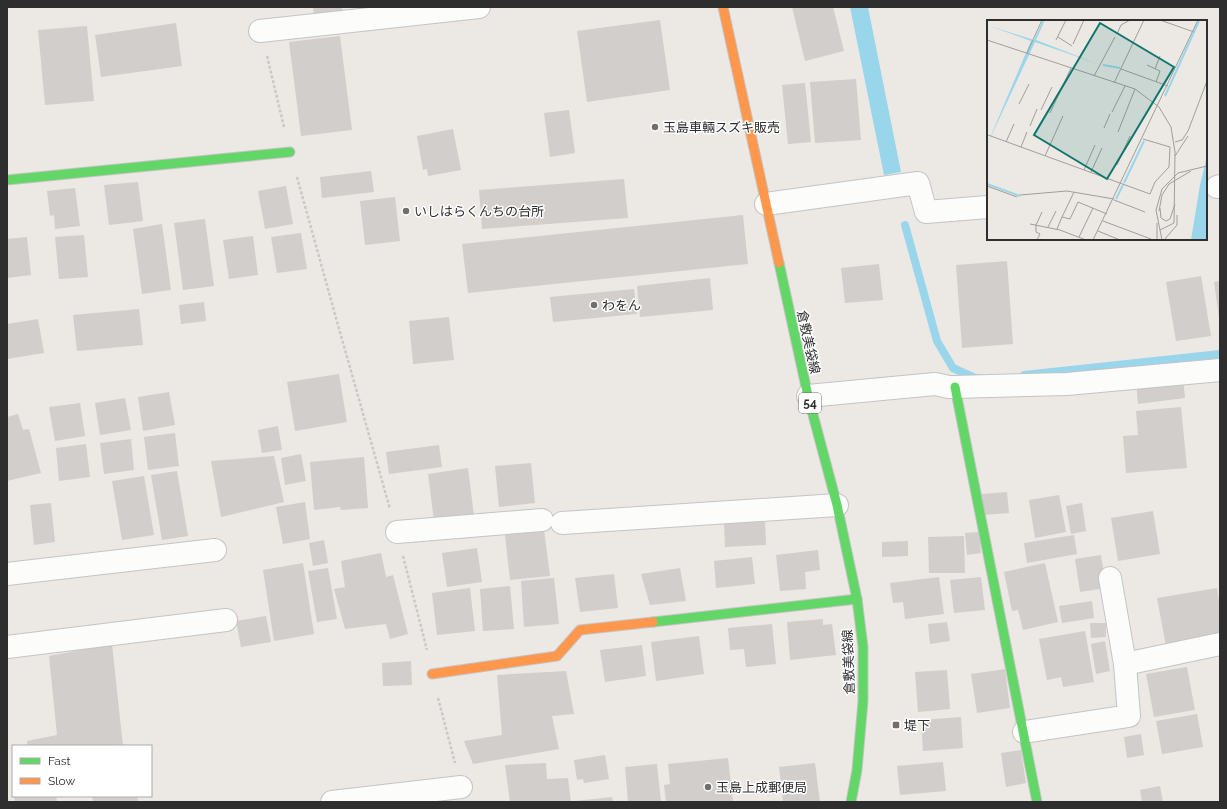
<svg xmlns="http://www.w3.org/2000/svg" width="1227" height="809" viewBox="0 0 1227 809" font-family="Raleway,'Noto Sans JP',sans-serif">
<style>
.water{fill:#99d6ec}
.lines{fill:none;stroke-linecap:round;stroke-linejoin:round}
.stream{stroke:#99d6ec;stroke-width:8}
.building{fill:#d1cecb}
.street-casing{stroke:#c5c4c5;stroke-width:24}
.fast-casing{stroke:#c5c4c5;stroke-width:11}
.slow-casing{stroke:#c5c4c5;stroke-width:11}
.path{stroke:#c9c9c8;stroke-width:2.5;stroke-dasharray:3 2;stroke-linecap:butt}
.street{stroke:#fcfcfb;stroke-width:22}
.fast{stroke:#63d668;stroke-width:9}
.slow{stroke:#ff974d;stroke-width:9}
.poi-dot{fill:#706f6e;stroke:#fff;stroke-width:1.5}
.labels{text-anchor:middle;stroke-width:3;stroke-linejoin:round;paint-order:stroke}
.shield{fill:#fff;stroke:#6d6d6d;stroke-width:1}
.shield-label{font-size:12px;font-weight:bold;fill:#2e2e2e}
.poi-label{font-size:13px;fill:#2e2e2e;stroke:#fff;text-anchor:start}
.street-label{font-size:13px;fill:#2e2e2e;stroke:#fff}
.inset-river{fill:none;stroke:#99d6ec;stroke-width:2}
.inset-road{fill:none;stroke:#a09e9b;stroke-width:1}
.view{fill:#0f766e;fill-opacity:0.15;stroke:#0f766e;stroke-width:2}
.inset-edge{fill:none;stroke:#2e2e2e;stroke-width:2}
</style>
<rect width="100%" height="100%" fill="#ece8e4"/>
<polygon class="water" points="850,7 868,7 901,172 884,175"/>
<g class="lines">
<g class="stream">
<polyline points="905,225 937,341 953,368 975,378 978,378"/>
<polyline points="1024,375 1220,354"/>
</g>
</g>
<g class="building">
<polygon points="313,7 342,7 342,11 314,14"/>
<polygon points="792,7 833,7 844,51 805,61"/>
<polygon points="660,20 670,90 587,102 577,31"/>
<polygon points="176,23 182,66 101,77 95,35"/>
<polygon points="87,26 94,101 45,105 38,30"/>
<polygon points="340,36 352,130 301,136 289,42"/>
<polygon points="856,79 861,140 815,143 810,82"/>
<polygon points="805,83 811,142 788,144 782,85"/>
<polygon points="569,110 575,153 550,157 544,113"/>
<polygon points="453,129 461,170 428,176 427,169 423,170 417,136"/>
<polygon points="371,171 374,192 322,198 320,177"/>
<polygon points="624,179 628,218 482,229 479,190"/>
<polygon points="138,182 143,221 109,225 104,185"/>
<polygon points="286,186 293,224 265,229 258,191"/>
<polygon points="75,188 80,226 55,229 54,215 50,216 47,191"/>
<polygon points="395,197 400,241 365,245 360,201"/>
<polygon points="743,215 748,264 468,293 462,244"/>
<polygon points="205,219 214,286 183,290 174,223"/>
<polygon points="162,224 171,290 142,294 133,229"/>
<polygon points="301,233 307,269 277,273 271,237"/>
<polygon points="84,235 88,277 59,279 55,237"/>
<polygon points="253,236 258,275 229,279 223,240"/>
<polygon points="27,237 31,275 7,278 7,239"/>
<polygon points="1007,261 1013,344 962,348 956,265"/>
<polygon points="879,264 883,300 845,303 841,268"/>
<polygon points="1201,276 1211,336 1176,341 1166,282"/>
<polygon points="710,278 713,310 640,317 637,286"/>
<polygon points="1220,281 1220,318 1219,318 1214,282"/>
<polygon points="634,289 637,314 553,322 550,297"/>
<polygon points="204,302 206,321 181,324 179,305"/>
<polygon points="139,309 143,345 77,351 73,315"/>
<polygon points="449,317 454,360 413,364 409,321"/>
<polygon points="38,319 44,353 7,359 7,324"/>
<polygon points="339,374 347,422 295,431 287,382"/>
<polygon points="1183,376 1185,398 1138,404 1136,381"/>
<polygon points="169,392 175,425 143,431 138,397"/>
<polygon points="125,398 131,430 100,435 95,403"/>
<polygon points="80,403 85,436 55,441 49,407"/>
<polygon points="1181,407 1187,468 1126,473 1123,436 1138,435 1136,411"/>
<polygon points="18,414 23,430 29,429 41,473 7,481 7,417"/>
<polygon points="278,426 282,450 262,453 258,430"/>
<polygon points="175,433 179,466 148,470 144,437"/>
<polygon points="131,439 134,470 104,474 100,443"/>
<polygon points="86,444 90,477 59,481 56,448"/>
<polygon points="439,445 442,467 389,474 386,452"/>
<polygon points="301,454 306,481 285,485 281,458"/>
<polygon points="274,456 284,502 221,517 211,461"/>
<polygon points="364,457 368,508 341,510 340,507 314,510 310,462"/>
<polygon points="531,463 535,503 499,507 495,466"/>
<polygon points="468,468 474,516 434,521 428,474"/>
<polygon points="177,471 188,536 162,540 151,475"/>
<polygon points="144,476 154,535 122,540 112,481"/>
<polygon points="1007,492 1009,513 984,515 982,494"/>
<polygon points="1059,495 1066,532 1035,538 1029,500"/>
<polygon points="305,502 310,539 283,544 276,507"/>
<polygon points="51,503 55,542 34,545 30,505"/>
<polygon points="1082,503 1086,531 1071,534 1066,506"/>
<polygon points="1153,511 1160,554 1118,561 1111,518"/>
<polygon points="765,522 766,545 725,547 724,523"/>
<polygon points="544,530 550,576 510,580 505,535"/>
<polygon points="979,532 981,553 967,555 965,533"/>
<polygon points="1074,535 1077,554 1027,563 1024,543"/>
<polygon points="964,536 965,573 929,573 928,537"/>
<polygon points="324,540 328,563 313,566 309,543"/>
<polygon points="908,541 908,556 882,557 882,542"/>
<polygon points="477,548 482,582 447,587 442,553"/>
<polygon points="818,550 820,570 805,572 806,589 780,591 776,555"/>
<polygon points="381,553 386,577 393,575 408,634 390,639 386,624 345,629 334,589 345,587 341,561"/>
<polygon points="1101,555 1106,588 1080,592 1075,559"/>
<polygon points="752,557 755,584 716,588 714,561"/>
<polygon points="303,563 314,634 274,641 263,570"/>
<polygon points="1045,563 1058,622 1023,630 1018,610 1012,611 1004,572"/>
<polygon points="328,568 337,619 317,622 308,571"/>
<polygon points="680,568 686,601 650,605 641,574"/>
<polygon points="614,574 618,608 580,612 575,578"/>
<polygon points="939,577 944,614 905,619 903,602 893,603 890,583"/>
<polygon points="981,577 985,610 954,613 950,580"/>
<polygon points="554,578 559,624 524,627 521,581"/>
<polygon points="510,586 514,629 483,631 480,589"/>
<polygon points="470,588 475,631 437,635 432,593"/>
<polygon points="1217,588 1220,606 1220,636 1166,646 1157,598"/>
<polygon points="1092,601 1094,618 1062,623 1059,606"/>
<polygon points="266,616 271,642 241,647 236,621"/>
<polygon points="823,619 823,625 832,624 836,655 790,660 787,622"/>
<polygon points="947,622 950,641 930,644 928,624"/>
<polygon points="1090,623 1106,623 1106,637 1091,638"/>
<polygon points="772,624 776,664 746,667 744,649 730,650 728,628"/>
<polygon points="1085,631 1094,682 1063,687 1061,677 1047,680 1039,639"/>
<polygon points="699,636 704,674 656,681 651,642"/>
<polygon points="1105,641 1110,671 1096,674 1091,644"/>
<polygon points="112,644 123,746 27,746 27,741 57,735 49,656"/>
<polygon points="642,645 646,676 605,682 600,650"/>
<polygon points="411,661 412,685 383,686 382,663"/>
<polygon points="1187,667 1195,710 1154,717 1146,674"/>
<polygon points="1005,669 1010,708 977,713 971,674"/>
<polygon points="947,670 950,709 918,712 915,672"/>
<polygon points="566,671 574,714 552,716 559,749 473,764 464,741 502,735 497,675"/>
<polygon points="1197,714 1203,747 1162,754 1156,721"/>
<polygon points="961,717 963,748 923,751 921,720"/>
<polygon points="1141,734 1144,755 1127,758 1124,737"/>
<polygon points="1021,750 1026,783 1006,787 1001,753"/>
<polygon points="605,755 609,779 584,783 583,779 577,780 574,760"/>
<polygon points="728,758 733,802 666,802 664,785 670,784 668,764"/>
<polygon points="943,762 946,791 900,795 897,766"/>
<polygon points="546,763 547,779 568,778 571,802 510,802 505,765"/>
<polygon points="815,763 820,802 783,802 779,767"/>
<polygon points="657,764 661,802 628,802 625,767"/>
<polygon points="1160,786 1163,802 1142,802 1140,790"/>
<polygon points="14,796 56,796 57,802 15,802"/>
<polygon points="92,796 137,796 138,802 93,802"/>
<polygon points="612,797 613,802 575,802 575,801"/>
</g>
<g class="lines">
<g class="street-casing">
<g id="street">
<polyline points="260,31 479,7"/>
<polyline points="1217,187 1220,186"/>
<polyline points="766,204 918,183 926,212 988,207"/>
<polyline points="808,396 935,384 949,387 955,387 1067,384 1220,370"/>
<polyline points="562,523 837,505"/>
<polyline points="397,532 542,520"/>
<polyline points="7,574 215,550"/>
<polyline points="7,647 226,620"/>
<polyline points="1125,664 1220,644"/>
<polyline points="1024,732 1129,716 1125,664 1110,578"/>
<polyline points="332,802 461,787"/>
</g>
</g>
<g class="fast-casing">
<g id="fast">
<polyline points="7,180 290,152"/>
<polyline points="779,263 808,396 837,505 857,599 863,647 863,701 857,770 851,802"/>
<polyline points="955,387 1037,802"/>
<polyline points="653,622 857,599"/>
</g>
</g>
<g class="slow-casing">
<g id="slow">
<polyline points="723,7 779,263"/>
<polyline points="432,674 557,656 580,630 653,622"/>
</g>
</g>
<g class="path">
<polyline points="267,56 284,127"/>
<polyline points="297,177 336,318 390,509"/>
<polyline points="403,556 427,650"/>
<polyline points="438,698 455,763"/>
</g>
<use href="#street" class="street"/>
<use href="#fast" class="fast"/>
<use href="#slow" class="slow"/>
</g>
<g class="poi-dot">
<circle cx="655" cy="127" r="4"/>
<circle cx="406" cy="211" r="4"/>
<circle cx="594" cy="305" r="4"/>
<rect x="892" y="721" width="8" height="8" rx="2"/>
<circle cx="708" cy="787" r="4"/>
</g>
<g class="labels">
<rect class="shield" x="799" y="393" width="22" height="20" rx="3"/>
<g class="shield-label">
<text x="810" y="407">54</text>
</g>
<g class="poi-label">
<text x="663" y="132">玉島車輛スズキ販売</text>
<text x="414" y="216">いしはらくんちの台所</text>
<text x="602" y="310">わをん</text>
<text x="904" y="730">堤下</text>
<text x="716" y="792">玉島上成郵便局</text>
</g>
<g class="street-label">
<text transform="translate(809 342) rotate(78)" y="5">倉敷美袋線</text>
<text transform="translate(848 662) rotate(-92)" y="5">倉敷美袋線</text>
</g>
</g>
<g transform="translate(987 20)">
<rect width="220" height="220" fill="#ece8e4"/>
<path d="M 56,0 L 58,0 L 49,20 L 111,44 L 48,22 L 0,125 L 44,21 L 0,5 L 47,20 ZM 220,136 L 220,220 L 204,220 L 213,165 Z" fill="#99d6ec"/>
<path class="inset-river" d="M 116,45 L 133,48M 178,76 L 212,1M 137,163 L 157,121M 0,164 L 33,176M 129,179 L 136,165"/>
<path class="inset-road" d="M 173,0 L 207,12M 130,14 L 134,5 L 143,0M 71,17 L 85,26M 0,20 L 148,69 L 172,87 L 184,107 L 188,132 L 187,203 L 173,210M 69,20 L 79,0M 86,24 L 97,0M 40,33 L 55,0M 160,45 L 173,51 L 169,62M 134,49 L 181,66M 168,49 L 173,36M 107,56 L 128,17M 127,63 L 157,0M 32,84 L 42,64M 54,90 L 65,67M 125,92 L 138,66M 63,93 L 84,48M 43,106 L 50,89M 117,108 L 123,94M 131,112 L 148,69M 1,115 L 163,174 L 168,162 L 182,147 L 183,127 L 156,119M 19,122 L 27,104M 188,122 L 195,120 L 201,111 L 220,61M 34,127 L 40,112M 58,136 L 76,96M 188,136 L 201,116M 130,145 L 143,116M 97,150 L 108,125M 104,152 L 115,128M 0,166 L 30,177M 87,172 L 75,197 L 83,199 L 91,182 L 120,194M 33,175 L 80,171 L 127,179M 127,180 L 158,192M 173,188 L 174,198 L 179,201 L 183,199 L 188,184M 172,191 L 175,175 L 182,164 L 204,151M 116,201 L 164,219M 170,203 L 170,220M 43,204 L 73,210 L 99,220M 61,207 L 69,191M 70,209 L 75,197M 111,211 L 133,220M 92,217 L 106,188M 50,220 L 53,214 L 49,212 L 49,205 L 55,192M 106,220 L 211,0M 175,220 L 169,190 L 175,169 L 191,153 L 220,146M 177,220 L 190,205 L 190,195"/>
<path class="view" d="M 113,3 L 187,47 L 120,159 L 47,115 Z"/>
<rect width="220" height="220" class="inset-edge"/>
</g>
<rect width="1227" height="809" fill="none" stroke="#2e2e2e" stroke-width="16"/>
<rect x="12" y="745" width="140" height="52" fill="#ffffff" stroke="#ababab"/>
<rect x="20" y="758" width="20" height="6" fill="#63d668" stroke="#ababab"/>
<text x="48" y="765" font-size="12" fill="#2e2e2e">Fast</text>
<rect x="20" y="778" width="20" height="6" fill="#ff974d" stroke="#ababab"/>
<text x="48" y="785" font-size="12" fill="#2e2e2e">Slow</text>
</svg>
